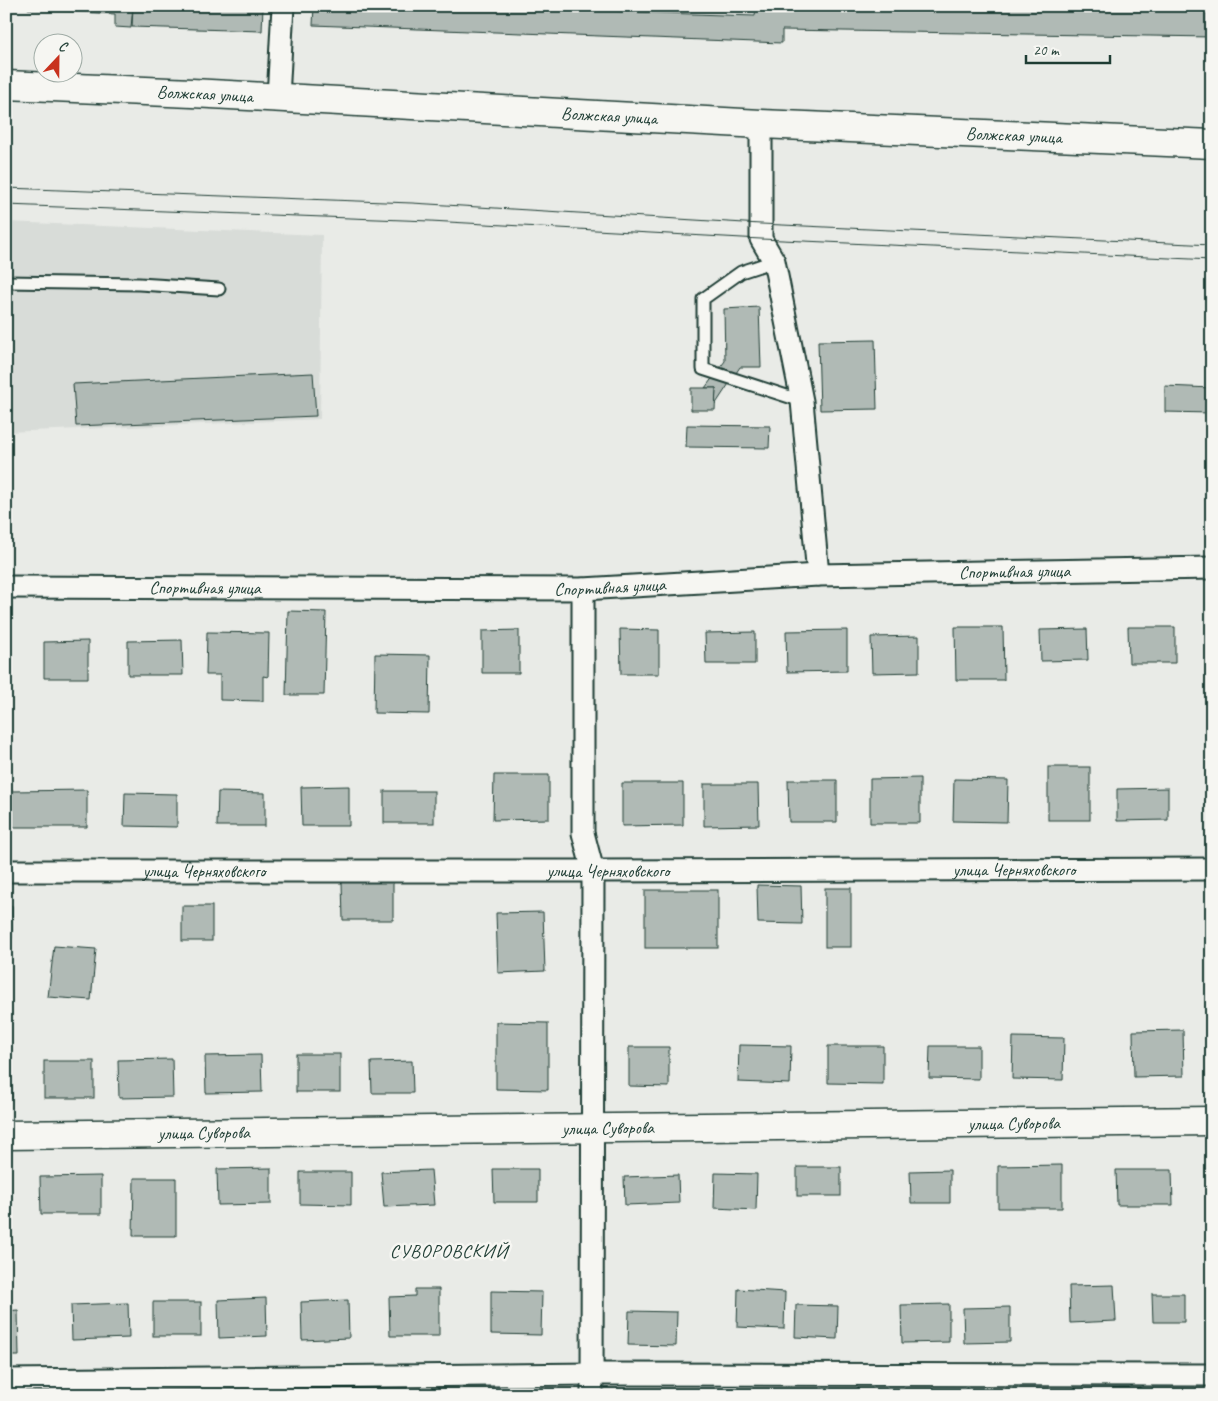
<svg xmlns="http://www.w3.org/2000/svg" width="1218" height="1401" viewBox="0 0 1218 1401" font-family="Caveat,sans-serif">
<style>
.built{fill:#d8dcd8}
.building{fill:#b0bab5;stroke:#1f3d34}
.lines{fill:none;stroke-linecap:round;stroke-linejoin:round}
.lane-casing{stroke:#1f3d34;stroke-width:15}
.street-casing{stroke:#1f3d34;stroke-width:25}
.secondary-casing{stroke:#1f3d34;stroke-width:31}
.primary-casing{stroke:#1f3d34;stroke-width:31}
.lane{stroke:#f6f6f2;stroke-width:11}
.street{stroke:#f6f6f2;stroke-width:21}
.secondary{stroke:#f6f6f2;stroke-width:28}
.primary{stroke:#f6f6f2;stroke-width:28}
.tram{stroke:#1f3d34;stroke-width:1}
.labels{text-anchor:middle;stroke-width:5;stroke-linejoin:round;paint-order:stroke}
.street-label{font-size:18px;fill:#1f3d34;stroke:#f6f6f2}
.neighbourhood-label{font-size:19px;letter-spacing:1px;fill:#1f3d34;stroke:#f6f6f2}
</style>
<rect width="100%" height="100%" fill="#e9ebe7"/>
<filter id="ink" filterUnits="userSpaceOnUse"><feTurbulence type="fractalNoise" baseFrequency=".02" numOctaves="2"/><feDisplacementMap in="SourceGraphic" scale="10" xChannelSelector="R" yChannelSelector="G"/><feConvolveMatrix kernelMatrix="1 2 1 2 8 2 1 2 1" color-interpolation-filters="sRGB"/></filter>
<g filter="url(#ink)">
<polygon class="built" points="6,222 322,235 320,419 6,432"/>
<g class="building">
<polygon points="28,6 133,6 131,28 115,27 115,14 28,9"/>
<polygon points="133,6 263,6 262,31 132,27"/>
<polygon points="314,6 445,6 755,16 756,6 1212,6 1212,37 782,30 782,43 313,25"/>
<polygon points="759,307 761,367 740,367 715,405 716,388 705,388 725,361 724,309"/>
<polygon points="875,340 877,409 820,410 818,341"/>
<polygon points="313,373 316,416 76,426 73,384"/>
<polygon points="1165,386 1212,388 1211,413 1165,412"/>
<polygon points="691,388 716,388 715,410 691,410"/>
<polygon points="687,425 770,426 769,448 686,447"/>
<polygon points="288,611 326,612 324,695 286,695"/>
<polygon points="955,627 1003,627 1004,680 956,680"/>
<polygon points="1128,627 1175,627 1175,663 1129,663"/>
<polygon points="620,629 659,630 659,674 621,674"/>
<polygon points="1087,629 1088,660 1041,661 1040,630"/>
<polygon points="519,630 519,673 482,673 482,631"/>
<polygon points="847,630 847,671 787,672 786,631"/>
<polygon points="207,632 269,633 268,677 263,676 263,701 220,700 220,675 206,675"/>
<polygon points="755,632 755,664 706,664 705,633"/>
<polygon points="919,636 919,672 872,673 871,637"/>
<polygon points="182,640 183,675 128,675 128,641"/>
<polygon points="88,641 88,678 44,678 44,642"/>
<polygon points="375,654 430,655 429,714 374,713"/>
<rect x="1048" y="767" width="42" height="53"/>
<polygon points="494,775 549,775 549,819 493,820"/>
<polygon points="920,778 920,823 870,823 870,779"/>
<polygon points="954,779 1008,780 1007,822 953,821"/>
<polygon points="788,780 837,780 837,822 789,822"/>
<polygon points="622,783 683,783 683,825 622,826"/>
<polygon points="704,784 758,784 759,825 704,826"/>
<polygon points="349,786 349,826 302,826 301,787"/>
<polygon points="1168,788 1168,820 1117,821 1117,789"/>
<polygon points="87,790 87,827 11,827 11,791"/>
<rect x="384" y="791" width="50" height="32"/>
<polygon points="218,792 265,793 265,826 217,826"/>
<polygon points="125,793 177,794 177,827 124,826"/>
<polygon points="342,882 393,882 393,920 343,920"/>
<polygon points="757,885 801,886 802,924 758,923"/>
<rect x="825" y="888" width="26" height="59"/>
<rect x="645" y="890" width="73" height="58"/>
<rect x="6" y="906" width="6" height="32"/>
<rect x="182" y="906" width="30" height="35"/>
<polygon points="543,912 545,971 498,973 496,913"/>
<polygon points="54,946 96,949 91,1000 48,997"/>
<polygon points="496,1022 548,1023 548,1090 496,1089"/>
<polygon points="1183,1030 1184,1076 1134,1077 1133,1031"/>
<polygon points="1013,1037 1064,1038 1063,1080 1012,1079"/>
<polygon points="739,1045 791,1046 790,1084 738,1082"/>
<polygon points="828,1046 883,1046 883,1084 828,1083"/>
<polygon points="930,1046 979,1046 979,1079 929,1078"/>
<polygon points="629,1047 669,1047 669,1087 629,1086"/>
<polygon points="6,1054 11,1054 12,1098 6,1098"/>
<rect x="296" y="1054" width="44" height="38"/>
<polygon points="261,1055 262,1092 206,1093 205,1056"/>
<polygon points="172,1059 173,1097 119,1098 118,1060"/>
<rect x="44" y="1061" width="50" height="37"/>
<polygon points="412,1061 413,1093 372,1093 371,1062"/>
<polygon points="1062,1165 1062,1208 998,1208 998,1166"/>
<rect x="797" y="1167" width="44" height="29"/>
<polygon points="271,1168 271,1204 218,1205 217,1169"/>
<polygon points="493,1169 538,1169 538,1202 494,1202"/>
<polygon points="431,1170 434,1205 384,1207 381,1172"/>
<polygon points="950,1170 950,1203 911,1203 910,1171"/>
<polygon points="1116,1170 1172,1170 1173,1205 1117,1205"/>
<polygon points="300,1172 351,1172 351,1205 300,1204"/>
<polygon points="715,1173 757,1174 756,1210 714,1208"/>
<polygon points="678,1175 679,1203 625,1205 624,1177"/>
<polygon points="101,1176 101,1214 41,1214 40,1177"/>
<polygon points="134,1178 176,1178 176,1236 133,1236"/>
<polygon points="1114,1285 1116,1321 1070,1323 1069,1286"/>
<polygon points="415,1289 439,1289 439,1336 390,1336 389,1297 415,1296"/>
<polygon points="738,1289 785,1292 784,1329 737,1327"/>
<polygon points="491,1291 542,1292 541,1335 491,1334"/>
<polygon points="1152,1294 1184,1294 1184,1322 1153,1322"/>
<polygon points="266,1298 267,1336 219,1338 218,1300"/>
<polygon points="348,1300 349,1338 302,1340 301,1302"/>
<rect x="153" y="1302" width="48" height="34"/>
<polygon points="128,1303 129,1338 72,1340 71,1305"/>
<polygon points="949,1304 949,1342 902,1343 901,1305"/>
<polygon points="796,1305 838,1306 837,1339 795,1337"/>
<polygon points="1010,1307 1010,1342 964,1343 963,1308"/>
<polygon points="18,1310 19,1356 6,1356 6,1311"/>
<polygon points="629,1311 677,1312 676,1346 628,1345"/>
</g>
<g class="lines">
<g class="lane-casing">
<g id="lane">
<polyline points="774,261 741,272 703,299 703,369 802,401"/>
<polyline points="6,282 139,284 219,289"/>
</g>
</g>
<g class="street-casing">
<g id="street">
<polyline points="278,98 283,6"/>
<polyline points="761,124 761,239 774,261 802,401 818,575"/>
<path id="s1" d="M 6,587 L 583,589 L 818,575 L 1212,568"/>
<polyline points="583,589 583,833 593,871 592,1395"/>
<path id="s2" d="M 6,871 L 593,871 L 1212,869"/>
<polyline points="6,1380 593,1374 1212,1375"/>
</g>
</g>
<g class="secondary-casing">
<g id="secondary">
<path id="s3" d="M 6,1135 L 1212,1121"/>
</g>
</g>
<g class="primary-casing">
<g id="primary">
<path id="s4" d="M 6,85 L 192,93 L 761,124 L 1212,144"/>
</g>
</g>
<use href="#lane" class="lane"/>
<use href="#street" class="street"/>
<use href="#secondary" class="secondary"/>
<use href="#primary" class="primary"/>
<g class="tram">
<polyline points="6,188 412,203 761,224 1212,245"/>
<polyline points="6,205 430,221 761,239 1212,260"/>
</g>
</g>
</g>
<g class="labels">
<g class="street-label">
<text dy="6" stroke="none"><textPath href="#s4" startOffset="199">Волжская улица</textPath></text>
<text dy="6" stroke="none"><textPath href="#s4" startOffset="604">Волжская улица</textPath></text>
<text dy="6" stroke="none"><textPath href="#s4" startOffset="1009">Волжская улица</textPath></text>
<text dy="6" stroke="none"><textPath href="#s1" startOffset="1009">Спортивная улица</textPath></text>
<text dy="6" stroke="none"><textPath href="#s1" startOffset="604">Спортивная улица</textPath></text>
<text dy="6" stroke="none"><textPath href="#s1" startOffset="199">Спортивная улица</textPath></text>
<text dy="6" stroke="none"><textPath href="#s2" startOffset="1008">улица Черняховского</textPath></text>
<text dy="6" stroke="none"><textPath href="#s2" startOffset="198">улица Черняховского</textPath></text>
<text dy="6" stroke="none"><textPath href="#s2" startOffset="602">улица Черняховского</textPath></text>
<text dy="6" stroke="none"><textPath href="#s3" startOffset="1008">улица Суворова</textPath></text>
<text dy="6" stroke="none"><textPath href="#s3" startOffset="602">улица Суворова</textPath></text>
<text dy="6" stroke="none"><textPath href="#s3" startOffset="198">улица Суворова</textPath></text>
</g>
<g class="neighbourhood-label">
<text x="449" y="1257">СУВОРОВСКИЙ</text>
</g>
</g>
<rect width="1218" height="1401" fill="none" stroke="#f6f6f2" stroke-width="25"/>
<rect x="12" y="12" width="1193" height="1376" fill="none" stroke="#1f3d34" stroke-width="2" filter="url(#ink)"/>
<g transform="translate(58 58) rotate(22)"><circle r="24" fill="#f6f6f2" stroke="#a0aca6"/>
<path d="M0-4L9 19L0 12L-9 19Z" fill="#c8321e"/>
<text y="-8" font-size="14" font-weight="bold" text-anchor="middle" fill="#1f3d34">С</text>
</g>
<path d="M1026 55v8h84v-8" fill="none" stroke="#1f3d34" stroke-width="2.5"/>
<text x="1033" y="55" font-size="15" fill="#1f3d34" stroke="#f6f6f2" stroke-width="4" paint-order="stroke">20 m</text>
</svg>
